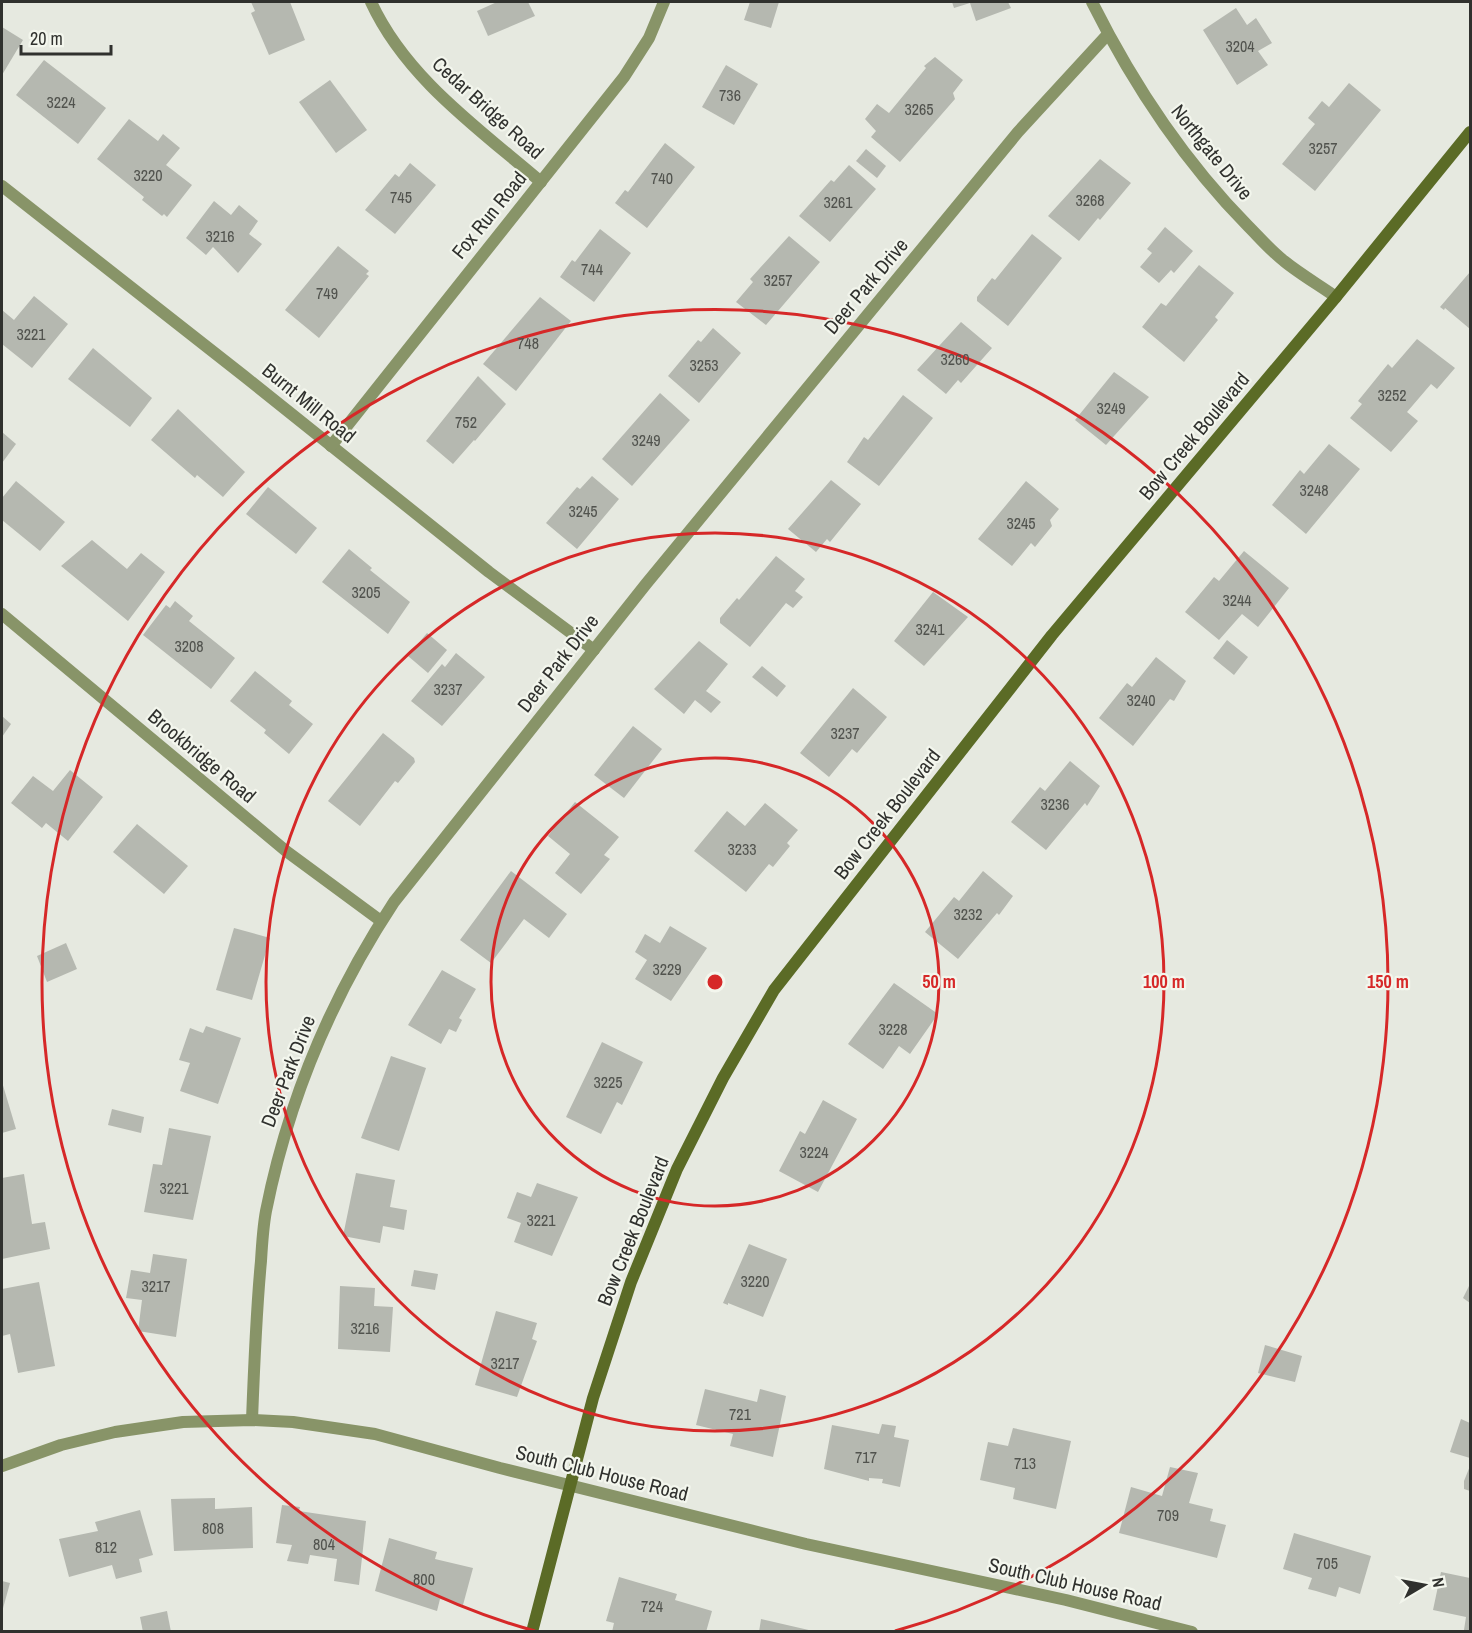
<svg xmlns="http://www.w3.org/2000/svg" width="1472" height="1633" viewBox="0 0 1472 1633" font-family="'Archivo Narrow',sans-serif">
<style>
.building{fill:#b5b8b0}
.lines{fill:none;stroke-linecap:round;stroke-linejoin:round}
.street{stroke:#889468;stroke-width:12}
.secondary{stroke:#5b6b26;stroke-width:12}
.ring{fill:none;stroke:#d62828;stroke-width:3}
.labels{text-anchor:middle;stroke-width:4.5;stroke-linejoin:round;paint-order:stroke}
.number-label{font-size:16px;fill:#51534e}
.street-label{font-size:20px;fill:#30312e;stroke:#f3f6ed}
.centre{fill:#d62828;stroke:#f3f6ed;stroke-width:3}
.ring-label{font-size:18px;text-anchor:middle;font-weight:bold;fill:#d62828;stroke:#f3f6ed;stroke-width:4.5;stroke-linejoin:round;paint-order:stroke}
</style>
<rect width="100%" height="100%" fill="#e6e9e0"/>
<g class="building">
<polygon points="251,2 290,2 305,40 269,55 251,13 255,11"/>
<polygon points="497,2 528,2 535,16 488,36 477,11"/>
<polygon points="750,2 779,2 771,28 744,20"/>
<polygon points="952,2 1008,2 1011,8 976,21 970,3 954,8"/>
<polygon points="1236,8 1247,25 1256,18 1272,43 1258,51 1268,65 1237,85 1203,30"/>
<polygon points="2,27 23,40 2,75"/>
<polygon points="935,57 963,80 953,93 955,99 900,162 871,137 876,131 865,119 877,104 889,113 926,68 924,66"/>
<polygon points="44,60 106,108 78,144 16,95"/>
<polygon points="726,65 758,84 734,125 702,107"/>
<polygon points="330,80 367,130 336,153 299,102"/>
<polygon points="1349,83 1381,110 1315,191 1282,164 1315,124 1308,118 1322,101 1329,107"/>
<polygon points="129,119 158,141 163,134 180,148 166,165 192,185 167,217 164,214 162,216 142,200 144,197 97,159"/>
<polygon points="665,143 695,167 647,228 615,203 625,190 628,192"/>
<polygon points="866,149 886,166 877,178 856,161"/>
<polygon points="1100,159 1131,183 1100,220 1098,218 1079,241 1048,216"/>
<polygon points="410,163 436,185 395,234 365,210 395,174 399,177"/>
<polygon points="849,165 876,189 830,242 799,216 831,180 834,182"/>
<polygon points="214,201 231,215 239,205 258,221 249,234 262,244 238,273 213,247 206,255 186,238"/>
<polygon points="1165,227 1193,251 1174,273 1171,270 1159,283 1140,267 1152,253 1147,249"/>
<polygon points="600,229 631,253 594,302 560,277 572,260 575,262"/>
<polygon points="1032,234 1062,258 1008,326 977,301 977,297 992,278 995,280"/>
<polygon points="789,236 820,262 766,325 736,302 753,282 750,279"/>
<polygon points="338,246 369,271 366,274 369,276 319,338 285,310"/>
<polygon points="1199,265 1234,293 1215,317 1218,320 1184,362 1142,327 1161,303 1166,306"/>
<polygon points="1470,272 1470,329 1445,308 1444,310 1440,307"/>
<polygon points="34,296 68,324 32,368 2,344 2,310 14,320"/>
<polygon points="540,297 571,321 516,391 483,364"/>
<polygon points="961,322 992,348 961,383 958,380 946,394 917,370"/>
<polygon points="713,328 741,353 699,403 668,376 698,340 701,342"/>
<polygon points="1417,339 1455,368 1437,389 1431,384 1407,412 1418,421 1391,452 1350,418 1362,404 1358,401 1388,364 1392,368"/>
<polygon points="93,348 152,398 130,427 68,379"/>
<polygon points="1114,372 1149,397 1106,445 1075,420"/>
<polygon points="478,376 506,404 475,441 474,440 453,464 426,441"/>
<polygon points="660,393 690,420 632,486 602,459"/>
<polygon points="903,395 933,418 879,486 847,462 864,437 868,440"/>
<polygon points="178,409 245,472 223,497 197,475 195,478 151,440"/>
<polygon points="2,432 16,444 2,463"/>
<polygon points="1329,444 1360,469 1306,534 1272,505 1300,470 1304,474"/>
<polygon points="592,476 619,499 577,549 546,523 577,487 580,489"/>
<polygon points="831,480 861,504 830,542 827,539 816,552 788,529"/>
<polygon points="16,481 65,522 40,551 2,520 2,498"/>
<polygon points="1026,481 1059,509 1050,520 1052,526 1035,547 1031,543 1012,566 978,539"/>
<polygon points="268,487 317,528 296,554 246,514"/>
<polygon points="92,540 127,569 141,553 165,572 128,621 61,566"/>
<polygon points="349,549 372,568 370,570 410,602 388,634 322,582"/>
<polygon points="1244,551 1289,588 1258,627 1242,614 1219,640 1185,612 1214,577 1219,581"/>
<polygon points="776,556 805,579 795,591 803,597 793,608 786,603 750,647 720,623 720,618 737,598 739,600"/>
<polygon points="933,592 968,617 924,666 894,641"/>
<polygon points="175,601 193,616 189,621 235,658 211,689 143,635 166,605 170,608"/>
<polygon points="427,633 447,650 428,673 408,656"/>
<polygon points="1227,640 1248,657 1234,675 1213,658"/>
<polygon points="699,641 728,664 706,691 721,702 711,713 695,700 684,714 654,689"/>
<polygon points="456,653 485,677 442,726 411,701 442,664 445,667"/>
<polygon points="1156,657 1186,681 1174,701 1170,699 1133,746 1099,718 1127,683 1132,687"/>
<polygon points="762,666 786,686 777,697 752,677"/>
<polygon points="255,671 292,701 289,705 313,724 289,754 264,733 266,730 230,701"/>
<polygon points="853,688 887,717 857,753 852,749 829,777 800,753"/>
<polygon points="2,716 11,724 2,737"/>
<polygon points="633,726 662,749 624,798 594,775"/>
<polygon points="383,733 414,758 415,762 398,783 395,781 360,826 328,801"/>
<polygon points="1070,761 1100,786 1087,806 1085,803 1046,850 1011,822 1040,787 1045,791"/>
<polygon points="70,770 103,797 68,841 46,823 42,828 11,803 33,776 53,791"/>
<polygon points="575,802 619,837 604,855 610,859 581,894 555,873 570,854 548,836"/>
<polygon points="765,803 798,830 787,843 790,846 773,867 769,864 746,892 694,851 727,811 745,826"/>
<polygon points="137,824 188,866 164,894 113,852"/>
<polygon points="511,871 567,914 549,938 524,919 491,963 460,940"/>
<polygon points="983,871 1013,896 999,915 997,913 958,959 925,932 954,897 959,901"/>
<polygon points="670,926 707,948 671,1001 635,979 647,960 635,952 645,934 660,943"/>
<polygon points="234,928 270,938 252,1000 216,990"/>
<polygon points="66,943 77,969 47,982 37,956"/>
<polygon points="442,970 476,989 459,1018 462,1020 456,1032 449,1029 441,1044 408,1025"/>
<polygon points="894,983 938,1014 910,1054 899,1046 883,1069 848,1044"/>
<polygon points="206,1026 241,1038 218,1104 180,1091 190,1063 179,1060 190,1028 203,1033"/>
<polygon points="602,1042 643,1062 622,1105 617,1102 601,1134 566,1117"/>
<polygon points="391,1056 426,1068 399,1151 361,1138"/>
<polygon points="2,1082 16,1129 2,1133"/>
<polygon points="823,1100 857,1119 818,1192 779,1171 800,1131 805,1134"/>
<polygon points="112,1109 144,1117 141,1133 108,1125"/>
<polygon points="169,1128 211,1136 193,1220 144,1212 153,1164 162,1165"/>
<polygon points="356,1173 395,1180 390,1207 407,1210 404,1230 383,1226 380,1243 343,1236"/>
<polygon points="24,1174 32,1224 45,1222 50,1249 2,1259 2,1178"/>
<polygon points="537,1183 578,1197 552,1256 514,1242 521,1223 507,1218 517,1192 531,1197"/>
<polygon points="749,1244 787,1259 763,1317 728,1303 728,1305 723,1303"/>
<polygon points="153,1254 187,1259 176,1337 138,1331 142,1300 126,1298 131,1270 150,1273"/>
<polygon points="414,1270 438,1274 435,1290 411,1286"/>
<polygon points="39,1282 55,1366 18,1373 10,1334 2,1336 2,1289"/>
<polygon points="1470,1284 1470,1303 1463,1298"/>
<polygon points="340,1286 375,1288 374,1306 393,1307 390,1352 338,1349"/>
<polygon points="496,1311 537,1323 532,1339 537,1341 517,1397 475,1385"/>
<polygon points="1265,1345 1302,1356 1295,1382 1258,1373"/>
<polygon points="705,1389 757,1402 760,1389 786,1396 773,1457 730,1446 733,1434 696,1425"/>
<polygon points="1461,1419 1470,1423 1470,1458 1450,1452"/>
<polygon points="882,1424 896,1426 894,1437 909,1440 900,1487 882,1483 883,1479 869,1478 869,1481 824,1469 832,1425 879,1434"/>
<polygon points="1013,1428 1071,1441 1056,1509 1013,1499 1015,1488 980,1480 988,1442 1008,1446"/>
<polygon points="1470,1466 1470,1491 1464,1489 1464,1481"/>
<polygon points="1170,1467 1198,1473 1189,1503 1213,1509 1210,1521 1226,1525 1217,1558 1119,1533 1131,1487 1162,1496"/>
<polygon points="215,1498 215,1509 252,1507 253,1548 174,1551 171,1499"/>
<polygon points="282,1505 300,1507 299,1511 366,1521 359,1585 334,1581 337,1559 310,1555 308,1564 287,1561 292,1545 276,1543"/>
<polygon points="140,1510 153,1555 139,1559 142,1572 116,1579 112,1565 69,1577 59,1539 98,1531 95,1522"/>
<polygon points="1294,1533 1371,1556 1360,1594 1339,1587 1336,1597 1316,1591 1308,1589 1312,1578 1283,1569"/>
<polygon points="389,1538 437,1552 435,1559 473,1568 463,1605 440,1599 437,1611 375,1591"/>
<polygon points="1441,1572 1470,1578 1470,1631 1464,1630 1466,1617 1433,1610"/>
<polygon points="619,1577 677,1594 675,1600 712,1611 706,1632 612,1632 614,1623 606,1621"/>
<polygon points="2,1581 10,1583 2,1612"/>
<polygon points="167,1611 171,1632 143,1632 140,1617"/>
<polygon points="761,1619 813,1631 813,1632 759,1632"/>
</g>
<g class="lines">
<g class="street">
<path d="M 371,2 C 406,78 478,128 541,182"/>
<path d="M 1092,2 C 1133,84 1183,160 1248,226 C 1259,237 1271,251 1284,261 C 1300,274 1319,285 1336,297"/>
<polyline points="2,186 244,376 489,572 594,650"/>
<polyline points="331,446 624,77 649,38 664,2"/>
<polyline points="2,614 286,851 381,921"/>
<path d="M 252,1420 C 254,1367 256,1314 261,1261 C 262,1244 263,1227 266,1211 C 288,1101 332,996 394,902 L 646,584 L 1018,132 L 1108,34"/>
<polyline points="2,1466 61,1445 115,1432 183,1422 252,1420 293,1422 375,1434 500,1468 806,1544 1066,1600 1192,1632"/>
</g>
<polyline class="secondary" points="532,1632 593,1398 631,1282 677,1169 723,1078 774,990 1052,635 1336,297 1470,132"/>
</g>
<g class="ring">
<circle cx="715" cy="982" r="224"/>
<circle cx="715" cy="982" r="449"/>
<path d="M535 1631A673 673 0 1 1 895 1631"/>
</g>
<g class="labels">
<g class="number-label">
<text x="1240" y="52">3204</text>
<text x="730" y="101">736</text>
<text x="61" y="108">3224</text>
<text x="919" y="115">3265</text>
<text x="1323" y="154">3257</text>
<text x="148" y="181">3220</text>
<text x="662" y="184">740</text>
<text x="401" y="203">745</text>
<text x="1090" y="206">3268</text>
<text x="838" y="208">3261</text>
<text x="220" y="242">3216</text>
<text x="592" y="275">744</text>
<text x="778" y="286">3257</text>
<text x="327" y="299">749</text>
<text x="31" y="340">3221</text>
<text x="528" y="349">748</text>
<text x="955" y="365">3260</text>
<text x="704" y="371">3253</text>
<text x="1392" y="401">3252</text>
<text x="1111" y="414">3249</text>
<text x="466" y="428">752</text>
<text x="646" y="446">3249</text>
<text x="1314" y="496">3248</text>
<text x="583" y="517">3245</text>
<text x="1021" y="529">3245</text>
<text x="366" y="598">3205</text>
<text x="1237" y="606">3244</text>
<text x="930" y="635">3241</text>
<text x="189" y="652">3208</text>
<text x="448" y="695">3237</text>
<text x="1141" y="706">3240</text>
<text x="845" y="739">3237</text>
<text x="1055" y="810">3236</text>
<text x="742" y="855">3233</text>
<text x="968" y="920">3232</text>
<text x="667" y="975">3229</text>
<text x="893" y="1035">3228</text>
<text x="608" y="1088">3225</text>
<text x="814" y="1158">3224</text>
<text x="174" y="1194">3221</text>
<text x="541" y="1226">3221</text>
<text x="755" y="1287">3220</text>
<text x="156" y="1292">3217</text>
<text x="365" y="1334">3216</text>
<text x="505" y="1369">3217</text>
<text x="740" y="1420">721</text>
<text x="866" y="1463">717</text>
<text x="1025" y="1469">713</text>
<text x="1168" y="1521">709</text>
<text x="213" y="1534">808</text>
<text x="324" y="1550">804</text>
<text x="106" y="1553">812</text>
<text x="1327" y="1569">705</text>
<text x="424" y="1585">800</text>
<text x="652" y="1612">724</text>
</g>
<g class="street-label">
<text transform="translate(488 108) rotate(42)" y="7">Cedar Bridge Road</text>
<text transform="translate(1212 152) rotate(51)" y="7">Northgate Drive</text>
<text transform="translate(489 215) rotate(-51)" y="7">Fox Run Road</text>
<text transform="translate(866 286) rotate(-50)" y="7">Deer Park Drive</text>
<text transform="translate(309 403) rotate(39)" y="7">Burnt Mill Road</text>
<text transform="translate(1194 436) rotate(-50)" y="7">Bow Creek Boulevard</text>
<text transform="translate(558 663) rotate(-52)" y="7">Deer Park Drive</text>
<text transform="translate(202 756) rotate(40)" y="7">Brookbridge Road</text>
<text transform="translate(887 814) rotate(-52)" y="7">Bow Creek Boulevard</text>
<text transform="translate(288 1071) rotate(-69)" y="7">Deer Park Drive</text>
<text transform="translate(633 1231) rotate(-68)" y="7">Bow Creek Boulevard</text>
<text transform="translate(602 1473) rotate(14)" y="7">South Club House Road</text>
<text transform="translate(1075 1584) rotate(13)" y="7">South Club House Road</text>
</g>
</g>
<circle cx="715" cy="982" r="9" class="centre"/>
<g class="ring-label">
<text x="939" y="988">50 m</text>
<text x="1164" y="988">100 m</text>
<text x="1388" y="988">150 m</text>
</g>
<rect width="1472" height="1633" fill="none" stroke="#30312e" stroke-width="6"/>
<g transform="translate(1424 1585) rotate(80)" stroke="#f3f6ed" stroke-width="4.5" paint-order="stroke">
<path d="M0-4.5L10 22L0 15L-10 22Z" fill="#30312e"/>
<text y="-9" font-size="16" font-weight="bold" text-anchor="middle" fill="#30312e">N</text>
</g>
<path d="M21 45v9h90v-9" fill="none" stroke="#30312e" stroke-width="3"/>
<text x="30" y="45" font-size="18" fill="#30312e" stroke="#f3f6ed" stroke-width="4.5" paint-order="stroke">20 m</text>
</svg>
